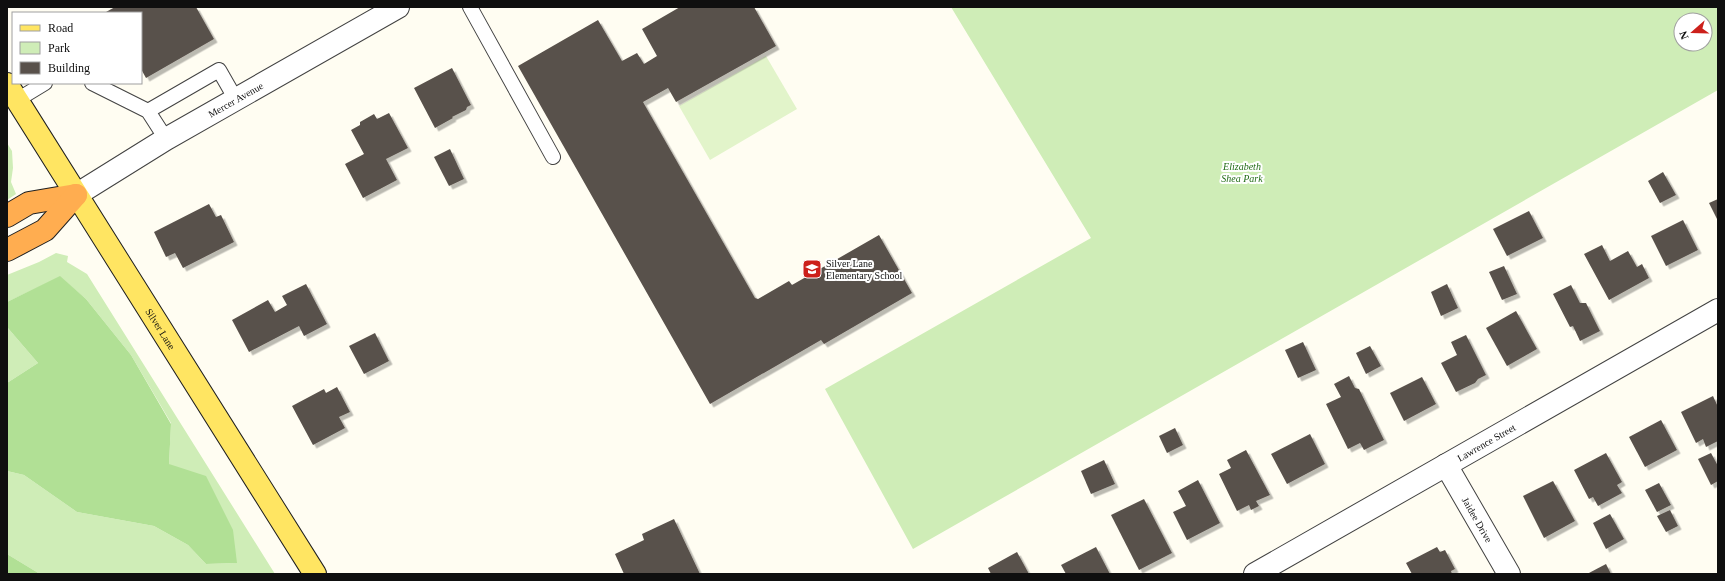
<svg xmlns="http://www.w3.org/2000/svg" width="1725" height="581" viewBox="0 0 1725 581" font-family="'Times New Roman',serif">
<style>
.green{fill:#cfedb7;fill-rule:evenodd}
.forest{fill:#b1e095}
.pitch{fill:#e2f4ca}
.building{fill:#59514b;filter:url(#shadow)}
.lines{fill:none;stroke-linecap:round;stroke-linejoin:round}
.service-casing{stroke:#424242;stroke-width:16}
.minor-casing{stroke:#424242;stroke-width:24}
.primary-casing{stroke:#202020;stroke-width:24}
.motorway-casing{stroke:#202020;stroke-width:24}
.service{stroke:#fff;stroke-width:14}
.minor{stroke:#fff;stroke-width:22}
.primary{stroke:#ffe562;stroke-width:22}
.motorway{stroke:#ffad50;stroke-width:22}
.labels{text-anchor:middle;stroke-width:4;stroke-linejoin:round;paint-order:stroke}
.street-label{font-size:10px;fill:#0f0f0f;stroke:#fff}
.park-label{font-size:10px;font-style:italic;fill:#246d19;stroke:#fff}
.poi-label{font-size:10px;fill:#0f0f0f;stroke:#fff;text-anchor:start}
</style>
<defs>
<filter id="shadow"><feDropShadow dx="3.5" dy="3.5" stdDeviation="0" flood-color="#0004"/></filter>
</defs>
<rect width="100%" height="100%" fill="#fffdf2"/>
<g class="green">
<path d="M 951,7 L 1718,7 L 1718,90 L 913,549 L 825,389 L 1091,238 ZM 1681,20 L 1705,20 L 1705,44 L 1681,44 Z"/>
<polygon points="7,143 12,151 13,168 11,182 16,194 7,200"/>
<polygon points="56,253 68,256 67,262 87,274 275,574 40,574 7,554 7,471 24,475 77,512 154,526 188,545 206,564 236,563 169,464 171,423 131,355 86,299 60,277 7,302 7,275 39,262"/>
<polygon points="7,327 38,363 7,383"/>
</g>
<g class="forest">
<polygon points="60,276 86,299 131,355 171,424 169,464 206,476 233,530 237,563 206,564 188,545 154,526 77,512 24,475 7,471 7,383 38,363 7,327 7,302"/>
<polygon points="7,554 40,574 7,574"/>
</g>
<polygon class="pitch" points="766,56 797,109 710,160 679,106"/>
<g class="building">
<polygon points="115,7 196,7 214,39 146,78 141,69 141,13 107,13 106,12"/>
<polygon points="680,7 754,7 776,46 676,102 668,88 643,102 755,298 758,299 789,281 792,285 879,235 912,293 824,344 821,340 710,404 518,66 598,20 622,61 637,53 644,64 657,56 642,29"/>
<polygon points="452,68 471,105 467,107 466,110 452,117 453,118 435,128 414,88"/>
<polygon points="389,113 408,148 386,159 397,180 363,198 345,164 364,154 351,130 360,125 360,122 374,114 377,119"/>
<polygon points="450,149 464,179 449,186 434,157"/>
<polygon points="1663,172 1676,195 1660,203 1648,181"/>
<polygon points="1718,199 1718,221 1709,203"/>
<polygon points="209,204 216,217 221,215 234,242 183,268 175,253 166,257 154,232"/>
<polygon points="1529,211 1543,238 1507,256 1493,229"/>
<polygon points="1683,220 1698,250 1666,266 1651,236"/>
<polygon points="1602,245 1610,261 1628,251 1637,267 1642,264 1649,278 1609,300 1584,254"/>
<polygon points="1504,266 1517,294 1502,300 1489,272"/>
<polygon points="306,284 327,324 304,336 299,326 249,352 232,320 268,300 275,312 287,305 282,296"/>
<polygon points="1447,284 1458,308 1441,316 1431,292"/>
<polygon points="1571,285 1580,303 1586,303 1600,331 1580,341 1573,326 1570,327 1553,294"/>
<polygon points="1516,311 1537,349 1507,366 1486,328"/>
<polygon points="375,333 389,361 364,374 349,346"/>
<polygon points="1466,335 1486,375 1478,379 1475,383 1456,392 1441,363 1457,355 1451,342"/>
<polygon points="1303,342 1316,370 1298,378 1285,350"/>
<polygon points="1370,346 1381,366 1366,374 1356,353"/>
<polygon points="1349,376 1355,388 1359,389 1384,440 1364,450 1360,443 1348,449 1326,404 1341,397 1334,384"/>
<polygon points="1422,377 1436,404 1404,421 1390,393"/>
<polygon points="337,387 350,412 339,417 345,428 313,445 292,406 324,389 326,393"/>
<polygon points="1713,396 1718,407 1718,441 1706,447 1703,439 1696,443 1681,412"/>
<polygon points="1661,420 1677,450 1645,467 1629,437"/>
<polygon points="1175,428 1183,445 1167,453 1159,436"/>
<polygon points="1310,434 1325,464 1287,484 1271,454"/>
<polygon points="1246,450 1270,495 1256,501 1259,506 1251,510 1249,505 1237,511 1219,474 1231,468 1227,460"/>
<polygon points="1606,453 1622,482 1617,485 1622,493 1598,506 1593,497 1589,499 1574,470"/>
<polygon points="1711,453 1718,466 1718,481 1711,485 1698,459"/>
<polygon points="1104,460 1115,484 1091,494 1081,471"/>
<polygon points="1198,480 1220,523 1187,540 1173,512 1186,506 1178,491"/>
<polygon points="1553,481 1575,521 1544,538 1523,496"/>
<polygon points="1659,483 1671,505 1657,512 1645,490"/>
<polygon points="1144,499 1172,553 1139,570 1111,515"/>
<polygon points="1670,510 1678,526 1666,532 1657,516"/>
<polygon points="1610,514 1624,539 1606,549 1593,523"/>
<polygon points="674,519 700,574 624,574 615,554 644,540 642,534"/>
<polygon points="1096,547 1110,574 1066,574 1061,565"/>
<polygon points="1437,547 1440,552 1445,550 1455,569 1451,571 1452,574 1412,574 1406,563"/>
<polygon points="1017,552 1029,574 991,574 988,568"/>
<polygon points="1606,564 1611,574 1587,574"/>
</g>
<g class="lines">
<g class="service-casing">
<g id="service">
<polyline points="470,7 553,157"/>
<polyline points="92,83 148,111 166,139"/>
<polyline points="17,100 45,83"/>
<polyline points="148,111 219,70 235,98"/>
</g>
</g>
<g class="minor-casing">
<g id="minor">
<path id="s1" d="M 76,195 L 166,139 L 398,7"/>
<path id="s2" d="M 1446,465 L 1509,574"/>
<path id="s3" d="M 1255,574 L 1718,310"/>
</g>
</g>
<g class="primary-casing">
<g id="primary">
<path id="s4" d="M 7,84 L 315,574"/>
</g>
</g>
<g class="motorway-casing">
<g id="motorway">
<polyline points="7,216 29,203 76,195"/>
<polyline points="7,250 45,230 76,195"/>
</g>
</g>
<use href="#service" class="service"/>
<use href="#minor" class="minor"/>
<use href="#primary" class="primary"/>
<use href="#motorway" class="motorway"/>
</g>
<defs>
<g id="school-square" transform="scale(1)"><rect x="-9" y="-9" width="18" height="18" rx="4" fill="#cc201b" stroke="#fff"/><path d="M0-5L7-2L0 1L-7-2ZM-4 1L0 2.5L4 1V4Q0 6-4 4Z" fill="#fff"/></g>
</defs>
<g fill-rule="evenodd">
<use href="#school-square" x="812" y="269"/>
</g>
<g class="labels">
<g class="street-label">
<text dy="4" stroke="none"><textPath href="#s1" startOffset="186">Mercer Avenue</textPath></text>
<text dy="4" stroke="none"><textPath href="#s4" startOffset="289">Silver Lane</textPath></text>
<text dy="4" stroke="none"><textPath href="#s3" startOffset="266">Lawrence Street</textPath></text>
<text dy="4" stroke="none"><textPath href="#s2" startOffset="63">Jaidee Drive</textPath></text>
</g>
<g class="park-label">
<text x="1242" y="170">Elizabeth<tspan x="1242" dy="12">Shea Park</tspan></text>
</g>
<g class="poi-label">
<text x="826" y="267">Silver Lane<tspan x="826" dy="12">Elementary School</tspan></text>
</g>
</g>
<rect width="1725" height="581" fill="none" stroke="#0f0f0f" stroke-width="16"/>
<rect x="12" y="12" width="130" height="72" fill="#ffffff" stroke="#9f9f9f"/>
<rect x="20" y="25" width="20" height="6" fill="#ffe562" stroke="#9f9f9f"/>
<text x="48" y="32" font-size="12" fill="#0f0f0f">Road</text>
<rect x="20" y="42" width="20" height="12" fill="#cfedb7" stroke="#9f9f9f"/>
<text x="48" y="52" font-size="12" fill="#0f0f0f">Park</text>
<rect x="20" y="62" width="20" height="12" fill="#59514b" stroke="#9f9f9f"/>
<text x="48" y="72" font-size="12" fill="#0f0f0f">Building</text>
<g transform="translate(1693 32) rotate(250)"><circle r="19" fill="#ffffff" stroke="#9f9f9f"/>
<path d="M0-3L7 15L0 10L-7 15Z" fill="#cc201b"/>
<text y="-6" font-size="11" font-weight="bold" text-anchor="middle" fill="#0f0f0f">N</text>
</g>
</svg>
